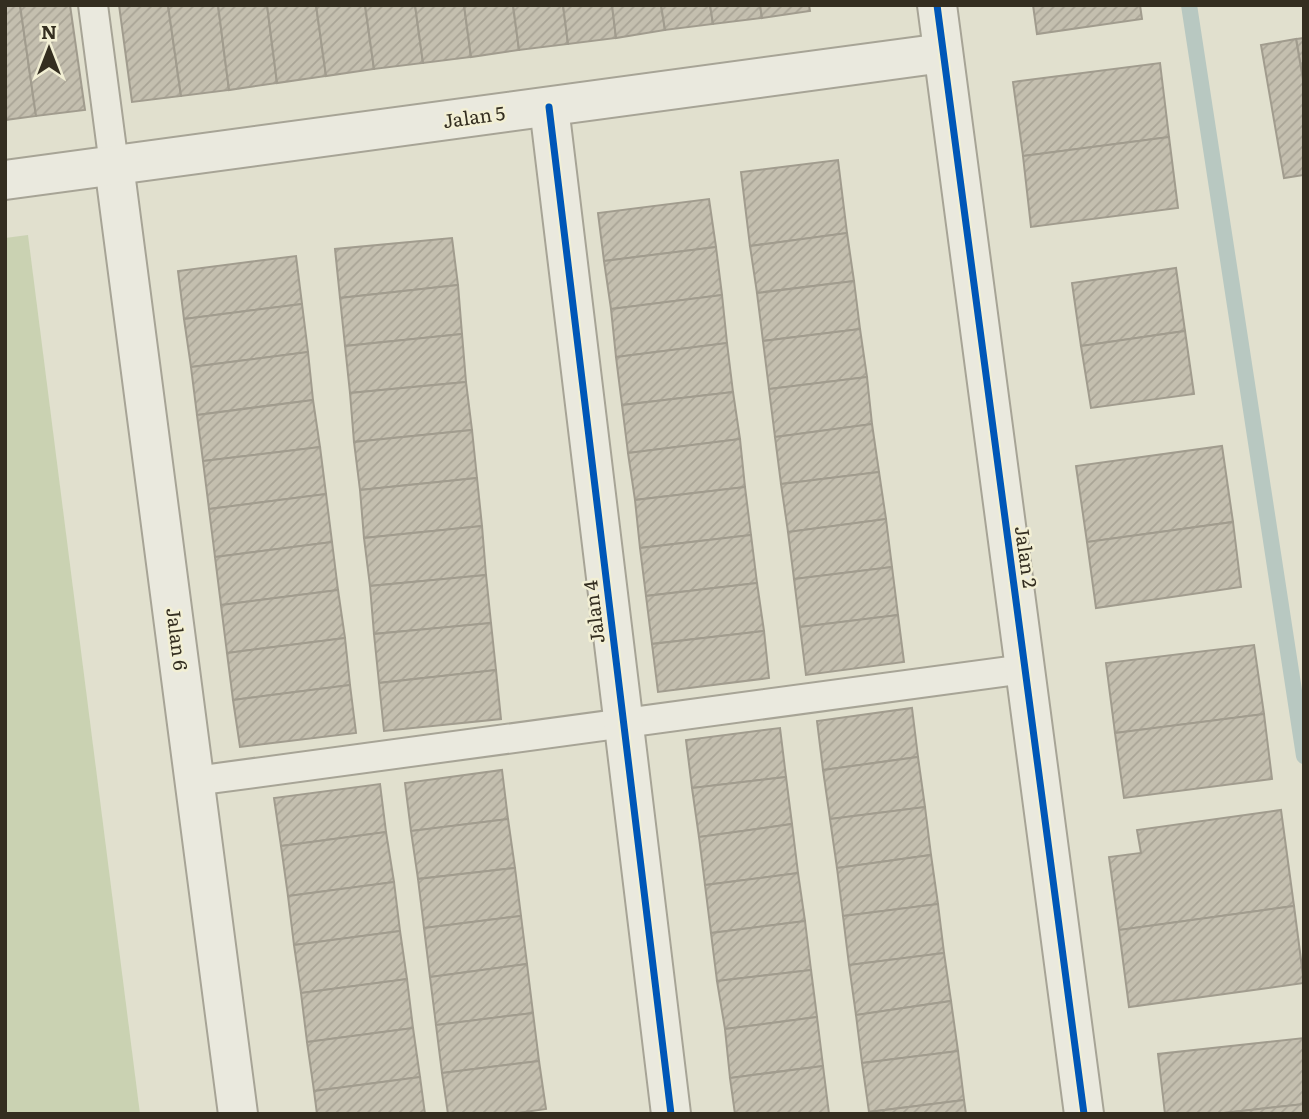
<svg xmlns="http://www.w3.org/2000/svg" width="1309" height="1119" viewBox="0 0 1309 1119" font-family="Literata,serif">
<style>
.park{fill:#cad2b2}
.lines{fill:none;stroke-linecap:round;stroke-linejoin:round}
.stream{stroke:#b8c8c1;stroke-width:16}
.building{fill:url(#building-hatch);stroke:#a19c8e;stroke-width:2}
.service-casing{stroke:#a7a496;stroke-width:32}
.minor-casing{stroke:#a7a496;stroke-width:42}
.service{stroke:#eae9de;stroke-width:28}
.minor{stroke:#eae9de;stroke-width:38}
.cycleway-casing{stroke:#f2efd4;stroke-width:11}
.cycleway{stroke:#0057b8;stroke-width:7}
.labels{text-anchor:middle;stroke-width:5;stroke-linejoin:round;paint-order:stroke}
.street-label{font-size:19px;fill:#342e20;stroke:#f2efd4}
</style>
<defs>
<pattern id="building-hatch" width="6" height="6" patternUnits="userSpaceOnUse" patternTransform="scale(1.75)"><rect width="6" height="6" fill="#c4bfaf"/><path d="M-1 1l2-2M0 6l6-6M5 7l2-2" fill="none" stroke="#a9a496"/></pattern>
</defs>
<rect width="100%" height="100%" fill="#e1e0ce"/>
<polygon class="park" points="28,235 140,1114 5,1114 5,238"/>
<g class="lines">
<polyline class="stream" points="1189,5 1304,756"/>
</g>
<g class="building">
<polygon points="5,5 20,5 36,116 5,120"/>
<polygon points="20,5 70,5 85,110 36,116"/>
<polygon points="119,5 168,5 181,96 132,102"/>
<polygon points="168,5 218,5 229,90 181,96"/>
<polygon points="218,5 267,5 277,83 229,90"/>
<polygon points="267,5 316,5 326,76 277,83"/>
<polygon points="316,5 365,5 374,69 326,76"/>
<polygon points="365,5 415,5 423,63 374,69"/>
<polygon points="415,5 464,5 471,57 423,63"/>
<polygon points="464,5 513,5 519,50 471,57"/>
<polygon points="513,5 563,5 568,44 519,50"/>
<polygon points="563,5 612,5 616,38 568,44"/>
<polygon points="612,5 661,5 665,30 616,38"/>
<polygon points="661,5 710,5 713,24 665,30"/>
<polygon points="710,5 760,5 762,18 713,24"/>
<polygon points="760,5 809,5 810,11 762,18"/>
<polygon points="1033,5 1140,5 1142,19 1037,34"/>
<polygon points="1304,38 1304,85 1296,39"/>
<polygon points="1296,39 1304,85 1304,175 1284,178 1261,45"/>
<polygon points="1160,63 1169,137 1023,156 1013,82"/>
<polygon points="1169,137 1178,208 1031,227 1023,156"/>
<polygon points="838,160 847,233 750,246 741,172"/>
<polygon points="709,199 716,247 604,261 598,213"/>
<polygon points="847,233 854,281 757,293 750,246"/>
<polygon points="452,238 458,285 340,298 335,249"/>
<polygon points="716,247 722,295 611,309 604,261"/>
<polygon points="296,256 302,304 184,319 178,271"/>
<polygon points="1176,268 1185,331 1081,346 1072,283"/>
<polygon points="854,281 860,329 763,341 757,293"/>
<polygon points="458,285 462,334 345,346 340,298"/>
<polygon points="722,295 727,343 616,357 611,309"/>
<polygon points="302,304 308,352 191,367 184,319"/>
<polygon points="860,329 867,377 769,389 763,341"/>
<polygon points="1185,331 1194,394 1091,408 1081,346"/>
<polygon points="462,334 466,382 350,393 345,346"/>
<polygon points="727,343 733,392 622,405 616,357"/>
<polygon points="308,352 313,400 197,415 191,367"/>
<polygon points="867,377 872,424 775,437 769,389"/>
<polygon points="466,382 472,430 354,442 350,393"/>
<polygon points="733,392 740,439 628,453 622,405"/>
<polygon points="313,400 320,447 203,461 197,415"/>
<polygon points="872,424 879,472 781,484 775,437"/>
<polygon points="472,430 477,478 360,490 354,442"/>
<polygon points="740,439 745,487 635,500 628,453"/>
<polygon points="1222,446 1233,522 1087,542 1076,466"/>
<polygon points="320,447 326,494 209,509 203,461"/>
<polygon points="879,472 886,519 788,532 781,484"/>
<polygon points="477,478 482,526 364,538 360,490"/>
<polygon points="745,487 751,535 640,548 635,500"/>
<polygon points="326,494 332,542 215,557 209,509"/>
<polygon points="886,519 892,567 794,579 788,532"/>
<polygon points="1233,522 1241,587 1096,608 1087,542"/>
<polygon points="482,526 486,575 370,586 364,538"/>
<polygon points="751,535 757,583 646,596 640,548"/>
<polygon points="332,542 338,590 221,605 215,557"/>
<polygon points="892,567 898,615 800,627 794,579"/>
<polygon points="486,575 491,623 374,634 370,586"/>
<polygon points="757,583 764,631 652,644 646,596"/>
<polygon points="338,590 345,638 227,653 221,605"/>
<polygon points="898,615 904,662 806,675 800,627"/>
<polygon points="491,623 496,670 379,683 374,634"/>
<polygon points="764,631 769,678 658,692 652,644"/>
<polygon points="345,638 350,685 233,700 227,653"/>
<polygon points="1254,645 1264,714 1115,733 1106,663"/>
<polygon points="496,670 501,719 384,731 379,683"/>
<polygon points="350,685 356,733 240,747 233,700"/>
<polygon points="912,708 918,757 823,770 817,721"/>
<polygon points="1264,714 1272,779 1124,798 1115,733"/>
<polygon points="780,728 786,777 692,788 686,740"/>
<polygon points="918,757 925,807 830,819 823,770"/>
<polygon points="502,770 508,819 411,831 405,783"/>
<polygon points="786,777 792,824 699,837 692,788"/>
<polygon points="380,784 386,832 281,846 274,798"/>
<polygon points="925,807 931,855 837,868 830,819"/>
<polygon points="1281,810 1294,906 1119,930 1109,857 1141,853 1137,830"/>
<polygon points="508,819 515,868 418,879 411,831"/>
<polygon points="792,824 798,873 705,885 699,837"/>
<polygon points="386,832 394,882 288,896 281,846"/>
<polygon points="931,855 938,904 843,916 837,868"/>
<polygon points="515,868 521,916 424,928 418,879"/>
<polygon points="798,873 805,921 711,933 705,885"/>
<polygon points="394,882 400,931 294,945 288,896"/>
<polygon points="938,904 944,953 849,965 843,916"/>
<polygon points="1294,906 1304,983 1129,1007 1119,930"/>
<polygon points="521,916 527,964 430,977 424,928"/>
<polygon points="805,921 811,970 717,981 711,933"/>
<polygon points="400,931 407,979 301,993 294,945"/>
<polygon points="944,953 951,1001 856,1015 849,965"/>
<polygon points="527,964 533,1013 436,1025 430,977"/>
<polygon points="811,970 817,1017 725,1029 717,981"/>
<polygon points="407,979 413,1028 307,1042 301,993"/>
<polygon points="951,1001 958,1051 862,1063 856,1015"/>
<polygon points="533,1013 539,1061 442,1073 436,1025"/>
<polygon points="817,1017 823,1066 730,1078 725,1029"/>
<polygon points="413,1028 420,1077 314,1091 307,1042"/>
<polygon points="1304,1038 1304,1104 1215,1114 1165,1114 1158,1054"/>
<polygon points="958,1051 964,1100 869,1112 862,1063"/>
<polygon points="539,1061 546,1109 511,1114 448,1114 442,1073"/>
<polygon points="823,1066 829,1114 735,1114 730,1078"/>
<polygon points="420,1077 425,1114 317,1114 314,1091"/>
<polygon points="964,1100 966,1114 869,1114 869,1112"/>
<polygon points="1304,1104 1304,1114 1215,1114"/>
</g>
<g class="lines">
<g class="service-casing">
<g id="service">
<polyline points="93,5 114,165"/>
<polyline points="195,781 1025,669"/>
</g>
</g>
<g class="minor-casing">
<g id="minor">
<polyline points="937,5 1084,1114"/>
<polyline points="549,107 671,1114"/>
<polyline points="114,165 238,1114"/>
<polyline points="5,180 943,53"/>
</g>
</g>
<use href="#service" class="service"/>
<use href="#minor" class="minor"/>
<g class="cycleway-casing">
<g id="cycleway">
<polyline points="937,5 1084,1114"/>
<polyline points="549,107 671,1114"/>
</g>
</g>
<use href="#cycleway" class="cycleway"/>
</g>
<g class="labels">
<g class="street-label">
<text transform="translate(474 117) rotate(-8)" y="7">Jalan 5</text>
<text transform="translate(1026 557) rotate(82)" y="7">Jalan 2</text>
<text transform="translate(594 612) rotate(-97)" y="7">Jalan 4</text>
<text transform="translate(177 639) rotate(83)" y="7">Jalan 6</text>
</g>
</g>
<rect width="1309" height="1119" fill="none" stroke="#342e20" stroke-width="14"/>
<g transform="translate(49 49)" stroke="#f2efd4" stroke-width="5" paint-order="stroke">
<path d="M0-5L12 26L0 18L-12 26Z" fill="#342e20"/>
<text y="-10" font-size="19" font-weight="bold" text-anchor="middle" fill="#342e20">N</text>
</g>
</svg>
